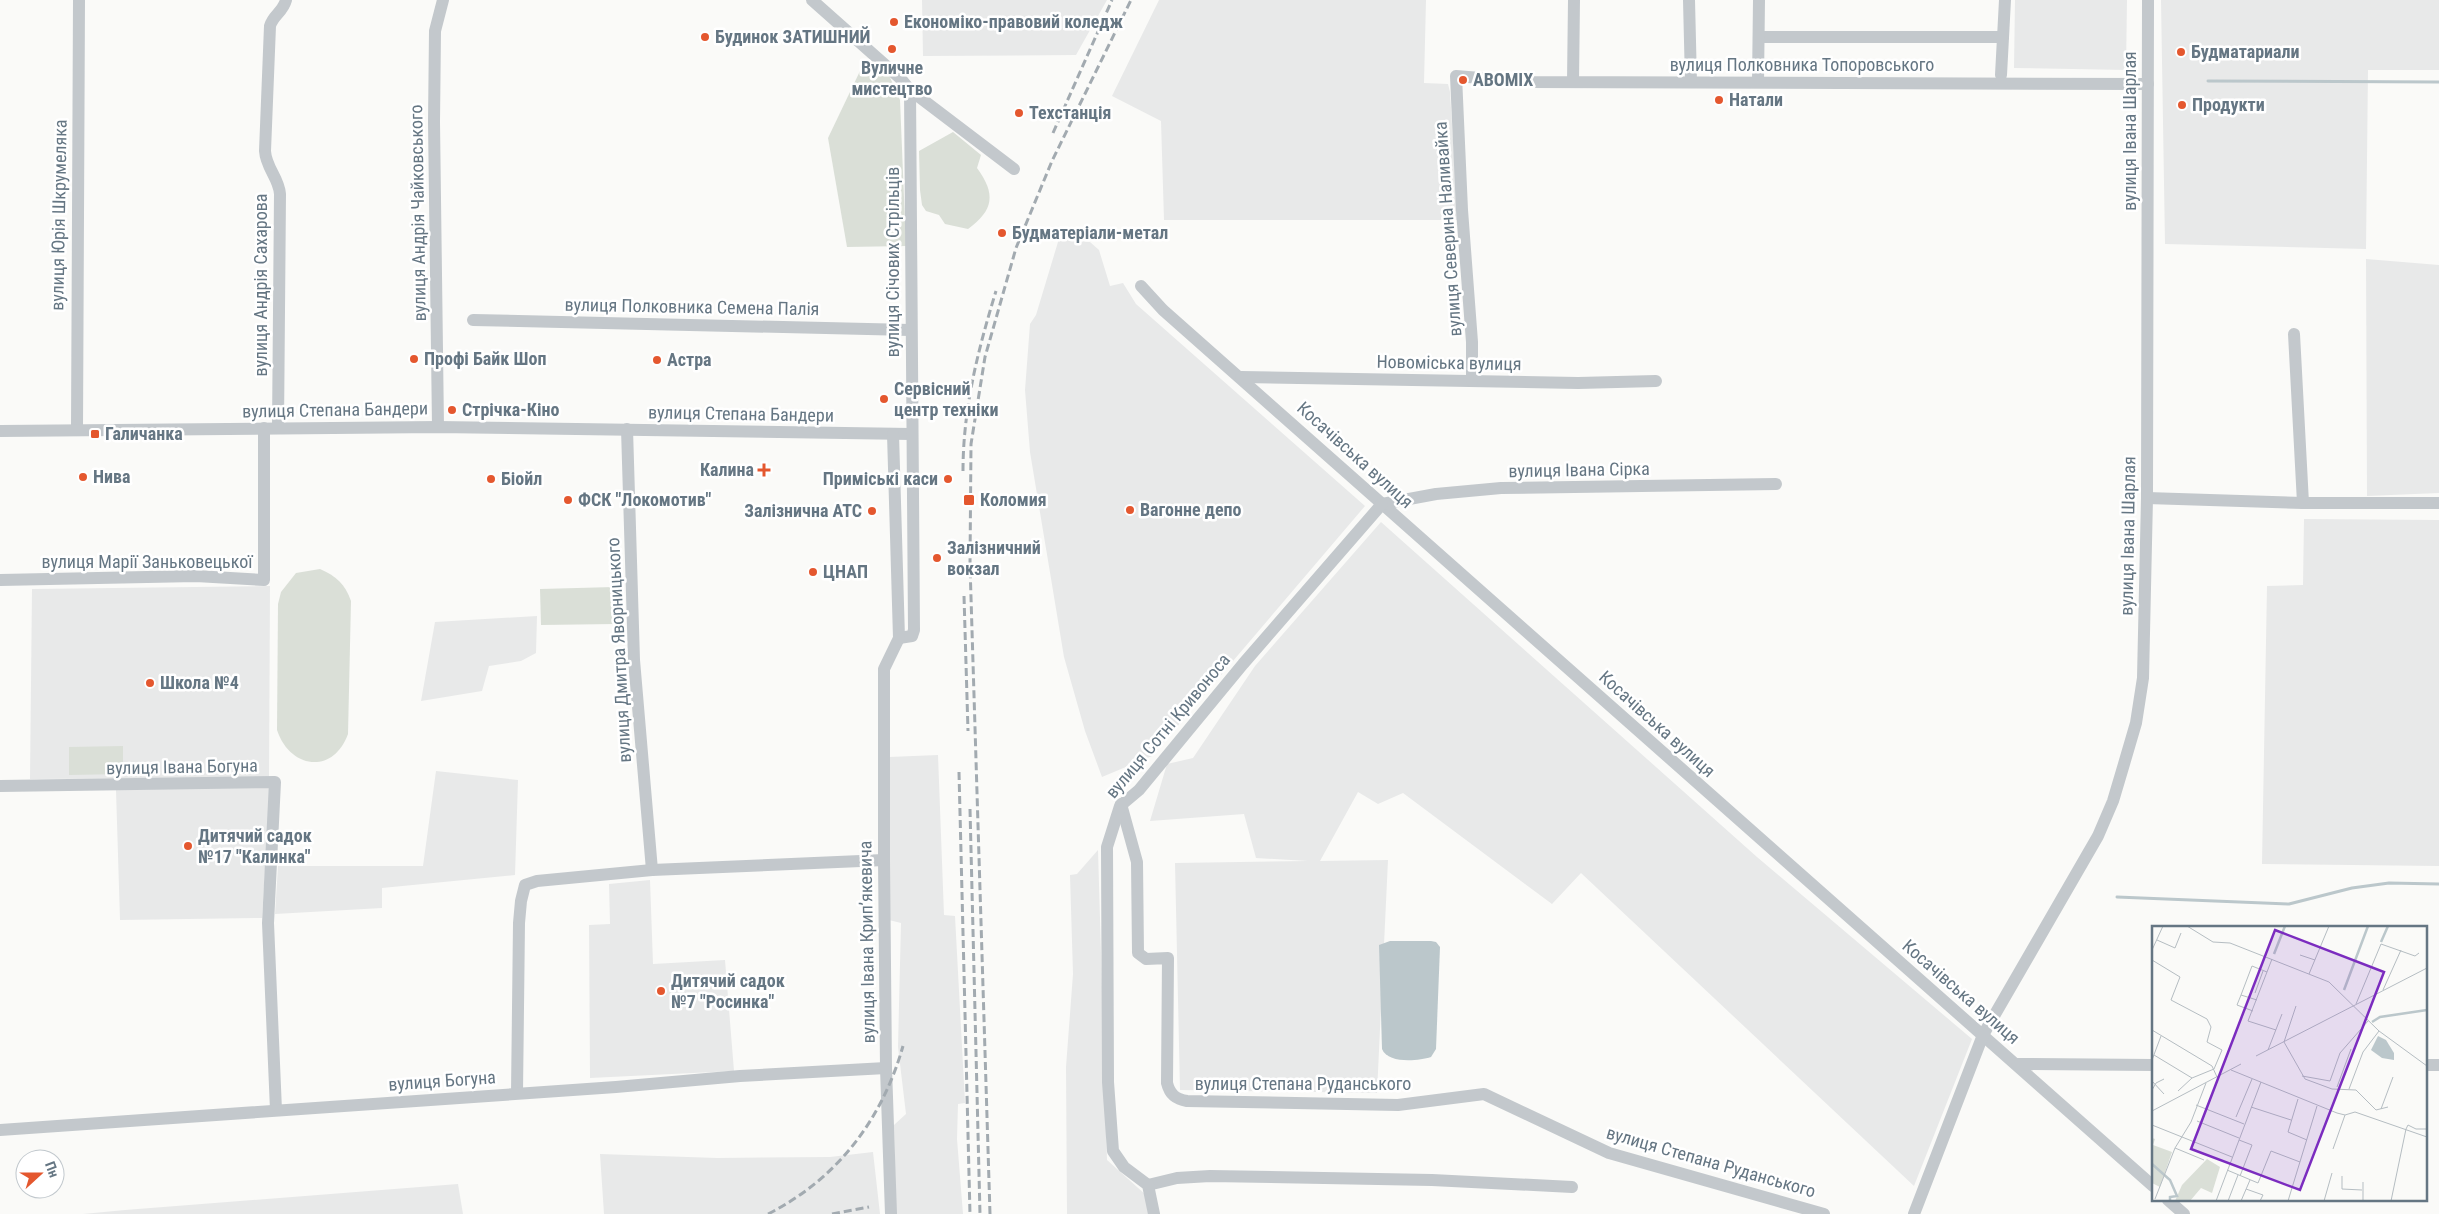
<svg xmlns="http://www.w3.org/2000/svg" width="2439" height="1214" viewBox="0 0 2439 1214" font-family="'Roboto Condensed',sans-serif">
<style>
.built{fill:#e8e9e9}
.green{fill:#dadfd7}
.water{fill:#bbc7cb}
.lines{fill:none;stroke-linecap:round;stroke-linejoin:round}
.stream{stroke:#bbc7cb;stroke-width:3}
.minor{stroke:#c3c8cc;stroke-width:12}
.rail{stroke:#a2aab0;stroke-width:3;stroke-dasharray:8 4;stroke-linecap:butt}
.poi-dot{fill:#e4572e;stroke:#fff;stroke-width:2}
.labels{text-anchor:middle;stroke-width:5;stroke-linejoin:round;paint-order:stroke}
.poi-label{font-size:18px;font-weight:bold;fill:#657683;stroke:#fff;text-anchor:start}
.street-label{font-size:18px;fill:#657683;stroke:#fff}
.inset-river{fill:none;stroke:#bbc7cb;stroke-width:2.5}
.inset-road{fill:none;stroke:#b5bdc2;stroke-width:1}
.view{fill:#7b2cbf;fill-opacity:0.15;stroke:#7b2cbf;stroke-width:2.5}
.inset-edge{fill:none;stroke:#657683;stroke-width:2.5}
</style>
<rect width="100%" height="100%" fill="#fafaf8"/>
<g class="built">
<polygon points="922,0 1107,0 1076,55 923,56"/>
<polygon points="1159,0 1426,0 1424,83 1448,84 1450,92 1458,220 1164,220 1161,121 1112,96"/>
<polygon points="2015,0 2127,0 2126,70 2014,68"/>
<polygon points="2161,0 2439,0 2439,70 2368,70 2366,249 2165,244"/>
<polygon points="1061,232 1078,233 1079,241 1090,242 1099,250 1110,286 1123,283 1136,304 1365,506 1152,756 1102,777 1085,731 1064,657 1030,452 1025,390 1030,324 1036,315"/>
<polygon points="2366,259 2439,265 2439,493 2367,496"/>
<polygon points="2304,519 2439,520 2439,866 2262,864 2267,586 2303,585"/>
<polygon points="1381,522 1757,857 1972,1039 1914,1186 1581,873 1552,904 1403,793 1378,804 1358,792 1320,861 1388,860 1377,1093 1180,1090 1175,863 1308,861 1256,858 1244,814 1150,821 1167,764 1193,758 1255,666"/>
<polygon points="270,586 269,778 30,779 32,589"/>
<polygon points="537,616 536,653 521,661 489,666 482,691 421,701 435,622"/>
<polygon points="938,755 944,915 955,916 965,1103 958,1104 957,1139 963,1214 896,1214 894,1125 906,1114 898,1047 901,923 889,920 889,757"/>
<polygon points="436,771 518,780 515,875 382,888 382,908 275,914 278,866 423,866"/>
<polygon points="270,786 262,918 120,920 116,790"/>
<polygon points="1098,850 1107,1160 1147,1196 1148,1214 1067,1214 1066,1067 1073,974 1070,875 1077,874"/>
<polygon points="650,880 653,964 725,960 734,1071 590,1078 589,925 610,924 609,884"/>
<polygon points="873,1152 880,1214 604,1214 600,1154 717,1158 830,1157"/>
<polygon points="458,1184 463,1214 83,1214 125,1210"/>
</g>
<g class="green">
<polygon points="872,65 889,75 900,100 906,246 847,247 828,138 860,71"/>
<path d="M 953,132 L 981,155 L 977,168 C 996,194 994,210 968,229 L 945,224 L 939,215 L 926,211 L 922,205 L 920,190 L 919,151 Z"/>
<path d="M 320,569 C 336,576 345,584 351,601 L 348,734 C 333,775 290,769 277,730 L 278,604 L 281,592 L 296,573 Z"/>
<polygon points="614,587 615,624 541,625 540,589"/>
<polygon points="123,746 123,774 69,775 69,747"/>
</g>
<path class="water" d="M 1390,941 L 1431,941 L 1436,942 L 1440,947 L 1436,1049 L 1431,1057 C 1418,1061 1388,1064 1382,1049 L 1379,945 Z"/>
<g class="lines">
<g class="stream">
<polyline points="2208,81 2439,82"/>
<polyline points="2117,897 2289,904 2352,888 2389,883 2439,884"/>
</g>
<g class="minor">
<polyline points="812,0 901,79 910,90 1014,169"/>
<polyline points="1689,0 1691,82"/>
<polyline points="1759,37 2003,37"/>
<polyline points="2001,75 2005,0"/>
<polyline points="1573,82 1574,0"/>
<polyline points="1758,82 1759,0"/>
<polyline points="1141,286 1163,310 2153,1186"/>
<polyline points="473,320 910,330"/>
<polyline points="2294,334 2303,503"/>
<polyline points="1241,377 1578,383 1656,381"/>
<polyline points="1472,381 1472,342 1462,210 1456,76 1528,82 2148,84"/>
<polyline points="438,427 434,122 435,31 443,0"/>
<path d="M 278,428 L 280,194 C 279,178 266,168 265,151 L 270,26 C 273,15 283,12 286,0"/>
<polyline points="627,429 634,660 652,870"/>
<polyline points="77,430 79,0"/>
<polyline points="0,431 438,427 911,434"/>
<polyline points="2147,498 2303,503 2439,503"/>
<polyline points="1382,504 1436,494 1501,488 1776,484"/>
<polyline points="0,580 196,576 264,580 264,428"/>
<polyline points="899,638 912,636 914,630 910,90"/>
<polyline points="0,786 275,782 268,923 276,1110"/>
<path d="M 1121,804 L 1137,862 L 1138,953 L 1146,959 L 1168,958 L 1167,1083 C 1170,1095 1176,1099 1187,1101 L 1398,1105 L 1484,1094 L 1609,1153 L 1824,1214"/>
<polyline points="2017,1064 2153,1065"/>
<polyline points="2425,1065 2439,1065"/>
<polyline points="517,1093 519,923 521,901 525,885 537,881 652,870 884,860"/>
<polyline points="0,1130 616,1087 740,1076 886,1068"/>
<polyline points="1148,1185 1177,1178 1210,1176 1432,1180 1572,1187"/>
<polyline points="2168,1200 2184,1214"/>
<polyline points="891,1214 886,1068 884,860 884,669 899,638 893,434"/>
<polyline points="1154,1214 1148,1185 1124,1167 1113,1151 1108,1082 1107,847 1120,806 1139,790 1243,664 1382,504"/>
<polyline points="1914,1214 1983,1035 2098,836 2113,801 2124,764 2136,723 2143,678 2147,498 2148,0"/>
</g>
<g class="rail">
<polyline points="1053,133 1112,0"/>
<path d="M 963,471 C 963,408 978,350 996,291"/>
<polyline points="964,596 968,731"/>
<polyline points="959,772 970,1214"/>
<polyline points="970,809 980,1214"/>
<path d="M 768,1214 C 837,1179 882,1120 903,1046"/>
<polyline points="832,1214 869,1207"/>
<polyline points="990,1214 970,565 971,444 985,357 1016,248 1052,161 1131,0"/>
</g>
</g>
<g class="poi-dot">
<circle cx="894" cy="22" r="5"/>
<circle cx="705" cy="37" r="5"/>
<circle cx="892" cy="49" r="5"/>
<circle cx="2181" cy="52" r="5"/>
<circle cx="1463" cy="80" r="5"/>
<circle cx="1719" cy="100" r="5"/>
<circle cx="2182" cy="105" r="5"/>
<circle cx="1019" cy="113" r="5"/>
<circle cx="1002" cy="233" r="5"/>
<circle cx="414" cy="359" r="5"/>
<circle cx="657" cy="360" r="5"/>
<circle cx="884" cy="399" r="5"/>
<circle cx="452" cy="410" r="5"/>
<rect x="90" y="429" width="10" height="10" rx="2.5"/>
<path d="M761.5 462.5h5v5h5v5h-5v5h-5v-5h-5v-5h5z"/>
<circle cx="83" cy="477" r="5"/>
<circle cx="491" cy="479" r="5"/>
<circle cx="948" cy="479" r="5"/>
<circle cx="568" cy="500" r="5"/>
<rect x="963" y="494" width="12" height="12" rx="2.5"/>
<circle cx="1130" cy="510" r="5"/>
<circle cx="872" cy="511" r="5"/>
<circle cx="937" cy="558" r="5"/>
<circle cx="813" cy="572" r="5"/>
<circle cx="150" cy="683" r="5"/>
<circle cx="188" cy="846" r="5"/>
<circle cx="661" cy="991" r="5"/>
</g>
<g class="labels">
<g class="poi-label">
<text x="904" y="28">Економіко-правовий коледж</text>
<text x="715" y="43">Будинок ЗАТИШНИЙ</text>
<text x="2191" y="58">Будматариали</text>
<text x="892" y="74" text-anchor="middle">Вуличне<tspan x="892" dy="21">мистецтво</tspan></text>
<text x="1473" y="86">ABOMIX</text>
<text x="1729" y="106">Натали</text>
<text x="2192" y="111">Продукти</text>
<text x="1029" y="119">Техстанція</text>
<text x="1012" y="239">Будматеріали-метал</text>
<text x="424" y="365">Профі Байк Шоп</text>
<text x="667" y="366">Астра</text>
<text x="894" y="395">Сервісний<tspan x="894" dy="21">центр техніки</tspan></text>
<text x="462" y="416">Стрічка-Кіно</text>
<text x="105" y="440">Галичанка</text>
<text x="754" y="476" text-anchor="end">Калина</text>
<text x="93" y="483">Нива</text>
<text x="501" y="485">Біойл</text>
<text x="938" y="485" text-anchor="end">Приміські каси</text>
<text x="578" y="506">ФСК "Локомотив"</text>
<text x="980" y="506">Коломия</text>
<text x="1140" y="516">Вагонне депо</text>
<text x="862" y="517" text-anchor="end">Залізнична АТС</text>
<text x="947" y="554">Залізничний<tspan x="947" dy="21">вокзал</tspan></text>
<text x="823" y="578">ЦНАП</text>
<text x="160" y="689">Школа №4</text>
<text x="198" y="842">Дитячий садок<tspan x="198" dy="21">№17 "Калинка"</tspan></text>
<text x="671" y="987">Дитячий садок<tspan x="671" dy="21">№7 "Росинка"</tspan></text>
</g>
<g class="street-label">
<text x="1802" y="71">вулиця Полковника Топоровського</text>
<text transform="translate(2130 131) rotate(-90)" y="6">вулиця Івана Шарлая</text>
<text transform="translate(418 213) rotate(-91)" y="6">вулиця Андрія Чайковського</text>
<text transform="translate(59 215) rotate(-89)" y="6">вулиця Юрія Шкрумеляка</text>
<text transform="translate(1448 229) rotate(-94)" y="6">вулиця Северина Наливайка</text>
<text transform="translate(893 262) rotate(-90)" y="6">вулиця Січових Стрільців</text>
<text transform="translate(261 285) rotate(-90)" y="6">вулиця Андрія Сахарова</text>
<text transform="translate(692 307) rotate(1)" y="6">вулиця Полковника Семена Палія</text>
<text transform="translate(1449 363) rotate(1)" y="6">Новоміська вулиця</text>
<text transform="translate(335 410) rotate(-1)" y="6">вулиця Степана Бандери</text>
<text transform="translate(741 414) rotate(1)" y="6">вулиця Степана Бандери</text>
<text transform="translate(1355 455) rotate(42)" y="6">Косачівська вулиця</text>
<text transform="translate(1579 470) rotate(-1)" y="6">вулиця Івана Сірка</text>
<text transform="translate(2128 536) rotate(-89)" y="6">вулиця Івана Шарлая</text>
<text x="147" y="568">вулиця Марії Заньковецької</text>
<text transform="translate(619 650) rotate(-93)" y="6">вулиця Дмитра Яворницького</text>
<text transform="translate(1657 724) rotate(42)" y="6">Косачівська вулиця</text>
<text transform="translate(1168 726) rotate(-50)" y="6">вулиця Сотні Кривоноса</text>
<text transform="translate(182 767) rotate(-1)" y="6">вулиця Івана Богуна</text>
<text transform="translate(867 942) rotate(-91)" y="6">вулиця Івана Крипʼякевича</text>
<text transform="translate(1961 992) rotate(41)" y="6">Косачівська вулиця</text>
<text transform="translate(442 1081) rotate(-4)" y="6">вулиця Богуна</text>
<text x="1303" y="1090">вулиця Степана Руданського</text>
<text transform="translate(1711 1162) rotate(16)" y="6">вулиця Степана Руданського</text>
</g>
</g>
<g transform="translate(2152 926)">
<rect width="275" height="275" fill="#fafaf8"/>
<path d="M 0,212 L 3,213 L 1,219 L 20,226 L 8,261 L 0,257 ZM 55,233 L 68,241 L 60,267 L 49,262 L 38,275 L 23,275 L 30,259 Z" fill="#dadfd7"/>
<path d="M 226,110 L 234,114 L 242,127 L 242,134 L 230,132 L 219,124 Z" fill="#bbc7cb"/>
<path class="inset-river" d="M 229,16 L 236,0M 122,28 L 133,0M 192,64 L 216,0M 220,96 L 228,91 L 275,84M 0,238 L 18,254 L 25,270 L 18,271 L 18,275"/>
<path class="inset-road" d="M 35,0 L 61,16 L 78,17 L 177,56 L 227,105 L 275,140M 5,14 L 23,22 L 29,7M 0,24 L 11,0M 148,29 L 163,34M 120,33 L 96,95 L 124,104M 0,34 L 28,51 L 19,74 L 55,93 L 59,101 L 55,116 L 70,124 L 62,143 L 40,152 L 2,129M 157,48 L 177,0M 231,64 L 249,24M 103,67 L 111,45M 89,69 L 105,74M 204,78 L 229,18 L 263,30 L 267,27M 101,85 L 85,79 L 89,69 L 100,40 L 115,46M 0,104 L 60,140 L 65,151M 132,116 L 153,153 L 180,163 L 204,164 L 224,184 L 236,181M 132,116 L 144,80M 116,124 L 130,88M 104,130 L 275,42M 0,134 L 9,110M 79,144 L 185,187 L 193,189 L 203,186 L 275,211M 150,150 L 178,155 L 188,127 L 216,95M 0,155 L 12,168M 185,161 L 199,123M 197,163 L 211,126 L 227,105M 0,164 L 4,157 L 12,153M 26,165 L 40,152M 146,173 L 136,206 L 155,214M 44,179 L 92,198M 99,181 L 139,194M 229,183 L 241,151M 0,185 L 89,138M 84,191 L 100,153M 45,195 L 87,212M 0,199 L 80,231M 254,203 L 256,199 L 264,203 L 275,203M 87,214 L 100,219 L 88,250M 23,222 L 52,234M 181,223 L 193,189M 75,244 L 106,257 L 119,225 L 148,236M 190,250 L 190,263 L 210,264M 94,263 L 111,269 L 108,275M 3,273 L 23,222 L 39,196 L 54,157M 64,275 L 109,156M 76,275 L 86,249M 89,275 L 98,254M 136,275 L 165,180M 172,275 L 180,247M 211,275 L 211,256M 239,275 L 254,203"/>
<path class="view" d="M 123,4 L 232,46 L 148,264 L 39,223 Z"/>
<rect width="275" height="275" class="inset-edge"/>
</g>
<g transform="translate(40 1174) rotate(69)"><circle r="24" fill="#ffffff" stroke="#c1c8cd"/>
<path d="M0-4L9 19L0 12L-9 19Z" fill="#e4572e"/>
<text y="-8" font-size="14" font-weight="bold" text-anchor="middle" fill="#657683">Пн</text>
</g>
</svg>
